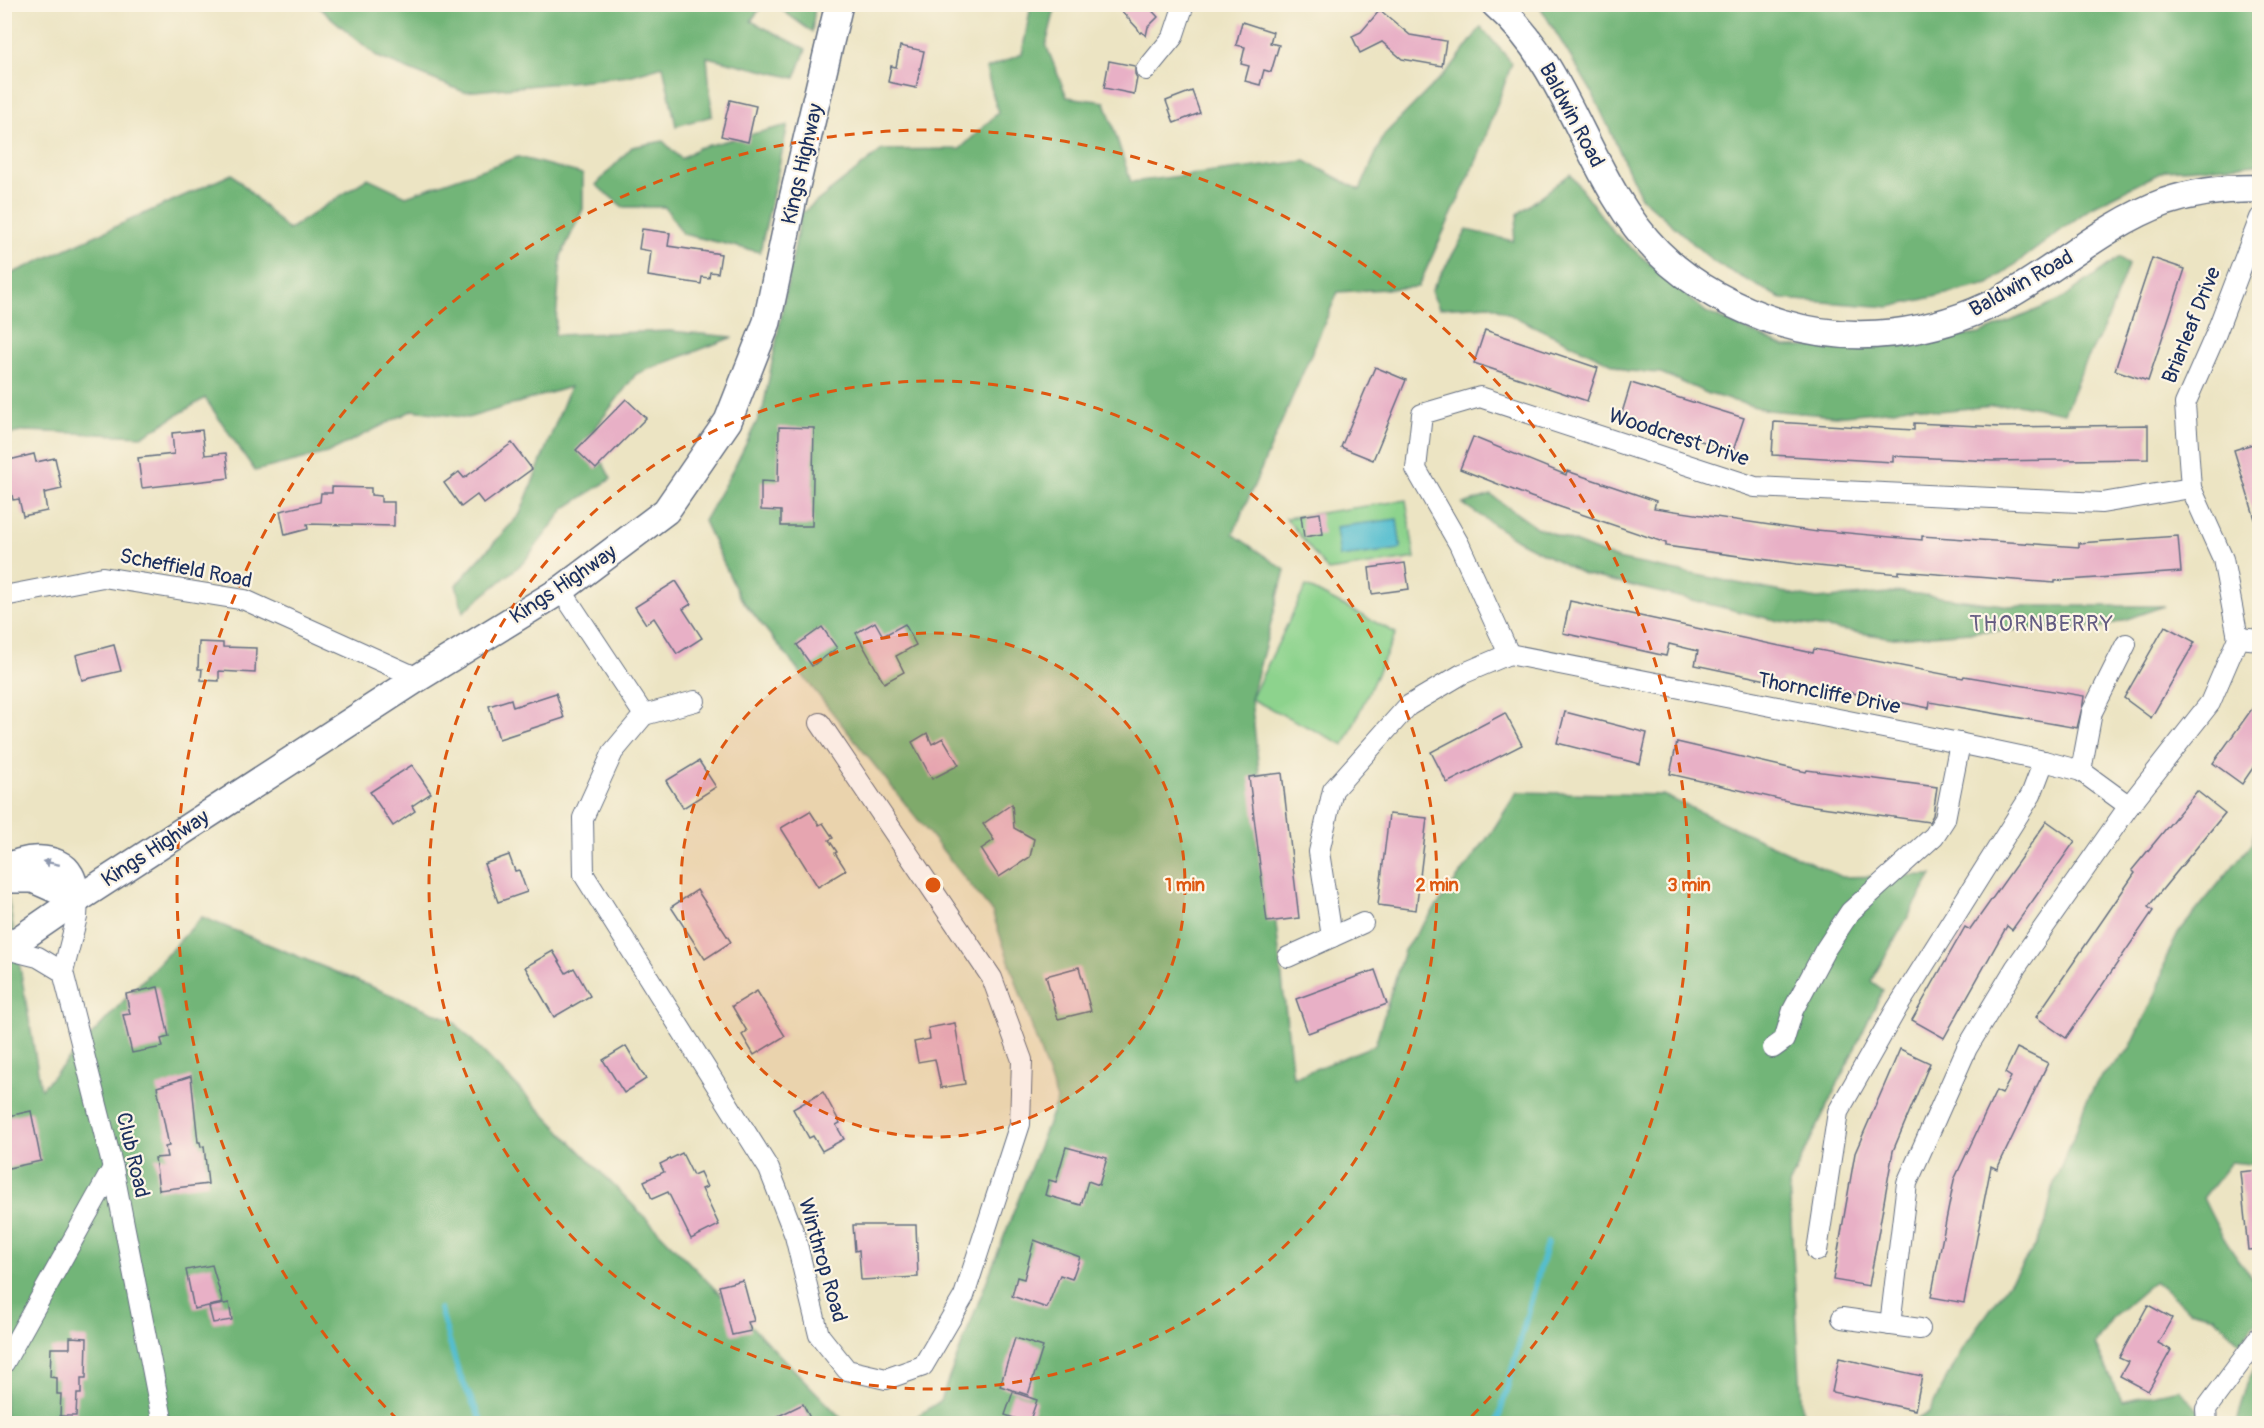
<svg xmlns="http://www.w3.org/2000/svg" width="2264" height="1428" viewBox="0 0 2264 1428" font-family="Pangolin,sans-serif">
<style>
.green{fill:#8dd38d;stroke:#548176;stroke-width:1.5}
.forest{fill:#72b578;stroke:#46726b;stroke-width:1.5}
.water{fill:#54becf;stroke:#387696;stroke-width:1.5}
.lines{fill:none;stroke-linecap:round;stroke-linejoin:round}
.stream{stroke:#54becf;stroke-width:6}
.building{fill:#e8b0c6}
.street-casing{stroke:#646e81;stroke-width:22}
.secondary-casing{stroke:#646e81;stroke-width:30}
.street{stroke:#fff;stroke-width:20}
.secondary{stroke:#fff;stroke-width:27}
.oneway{fill:#8d97ae}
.ring{fill:none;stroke:#de5710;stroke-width:3;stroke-dasharray:10 8}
.labels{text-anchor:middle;stroke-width:4.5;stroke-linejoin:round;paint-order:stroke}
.street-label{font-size:21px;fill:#1b2f5e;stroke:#fcf5e5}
.neighbourhood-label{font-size:22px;letter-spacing:1.5px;fill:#635c82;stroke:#fcf5e5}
.centre{fill:#de5710;stroke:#fcf5e5;stroke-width:3}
.ring-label{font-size:18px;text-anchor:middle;font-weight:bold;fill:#de5710;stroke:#fcf5e5;stroke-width:4.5;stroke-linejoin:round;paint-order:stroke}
</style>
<rect width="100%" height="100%" fill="#fcf5e5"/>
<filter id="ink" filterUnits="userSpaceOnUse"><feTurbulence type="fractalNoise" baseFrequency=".0167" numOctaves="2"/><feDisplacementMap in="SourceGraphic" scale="12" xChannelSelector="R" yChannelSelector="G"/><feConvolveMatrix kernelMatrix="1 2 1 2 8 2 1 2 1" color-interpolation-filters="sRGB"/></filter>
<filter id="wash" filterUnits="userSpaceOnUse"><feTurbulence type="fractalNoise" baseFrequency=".008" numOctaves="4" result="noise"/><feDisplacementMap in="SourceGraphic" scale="24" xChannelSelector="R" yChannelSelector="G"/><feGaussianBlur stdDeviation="1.35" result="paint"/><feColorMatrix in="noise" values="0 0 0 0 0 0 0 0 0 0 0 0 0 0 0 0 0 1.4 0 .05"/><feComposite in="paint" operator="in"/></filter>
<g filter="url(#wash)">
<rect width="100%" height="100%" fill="#ece4c3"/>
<g class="green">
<polygon points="1406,500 1415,558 1328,571 1286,518"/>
<polygon points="1306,586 1396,633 1344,745 1251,699"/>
</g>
<g class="forest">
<polygon points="316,5 763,5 751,21 806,49 795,78 707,57 712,116 676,126 663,66 629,76 464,92 378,57"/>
<polygon points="775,5 815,5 812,32"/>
<polygon points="1031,5 1056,5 1046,45 1067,97 1105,102 1131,182 1305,161 1360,190 1384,135 1453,65 1481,27 1512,63 1479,155 1418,287 1338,292 1233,534 1285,570 1251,699 1293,1078 1375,1045 1404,950 1491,833 1517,792 1663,795 1842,877 1932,875 1871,981 1883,990 1789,1185 1802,1411 1817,1423 907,1423 940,1401 1057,1100 992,912 739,596 704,521 735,466 763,409 801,214 882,150 960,149 998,113 986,69 1022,54"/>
<polygon points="1539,5 2259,5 2259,164 2166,170 2092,207 1989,284 1890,307 1782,299 1715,263 1641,197 1592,92"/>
<polygon points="788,125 760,252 683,234 665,207 623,207 596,185 632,147 663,141 681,159 698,148"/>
<polygon points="518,157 583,174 583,209 561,256 555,335 670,331 733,337 636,374 589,436 611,479 565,508 524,562 463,612 456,585 520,514 570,387 468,418 413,410 327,453 255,471 205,398 143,436 26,431 5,435 4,277 232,174 288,230 368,178 406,196"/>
<polygon points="1570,174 1614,233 1706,312 1785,347 1877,346 1980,334 2060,300 2120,257 2128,265 2108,319 2082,370 2064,413 2017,404 1937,411 1916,405 1894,410 1836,416 1767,410 1709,394 1661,373 1627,371 1490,305 1439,308 1431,291 1467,230 1513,241 1518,214"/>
<polygon points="1491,495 1536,527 1617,559 1817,599 1901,592 2011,606 2164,606 2104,627 1983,631 1894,638 1779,621 1583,574 1517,540 1463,504"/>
<path d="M 2259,813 L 2259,1165 L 2231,1162 L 2203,1198 C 2218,1230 2234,1259 2259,1284 L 2259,1318 L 2240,1343 L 2214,1316 L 2189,1310 L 2155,1281 L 2111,1319 L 2095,1344 L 2122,1401 L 2179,1389 L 2210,1423 L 1910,1424 L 1929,1412 L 1965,1345 L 2036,1245 L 2046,1223 L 2054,1183 L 2076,1132 L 2085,1104 L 2098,1080 L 2129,1050 L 2159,987 L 2166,958 L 2179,932 L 2252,843 Z"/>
<polygon points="8,898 41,1089 202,917 452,1020 846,1423 5,1424 4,900"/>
<polygon points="2259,1359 2259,1423 2236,1423 2247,1383"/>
</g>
<polygon class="water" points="1397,519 1401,549 1340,557 1336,527"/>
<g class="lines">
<g class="stream">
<polyline points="440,1309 459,1374 483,1424"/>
<polyline points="1497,1424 1547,1243"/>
</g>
</g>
<g id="blocks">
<g class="building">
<polygon points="1115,4 1146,4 1158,17 1148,27 1146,36 1142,32 1140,33 1138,29"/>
<polygon points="1380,10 1410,35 1446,41 1442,66 1402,59 1382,42 1360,53 1352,36 1361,32"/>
<polygon points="1242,22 1273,32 1270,43 1279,45 1271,72 1264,70 1260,85 1245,81 1249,66 1241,64 1245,47 1236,45"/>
<polygon points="900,46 924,51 916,88 888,82 891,66 896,67"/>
<polygon points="1109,61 1135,66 1135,74 1137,78 1134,94 1104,88"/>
<polygon points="1192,91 1200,113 1174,123 1166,101"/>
<polygon points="730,100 756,106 748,142 721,136"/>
<polygon points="642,229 670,233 668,246 721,254 718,273 710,272 709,278 702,277 701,284 648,276 651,251 639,249"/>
<polygon points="2152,258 2185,269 2148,381 2115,370"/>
<polygon points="1485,330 1598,368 1587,401 1474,363"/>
<polygon points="1375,367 1406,380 1373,460 1341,447"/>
<polygon points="1631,383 1744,418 1733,451 1621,416"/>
<polygon points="626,399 646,418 596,469 576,450"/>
<polygon points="1774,422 1914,430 1914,423 2001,427 2148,425 2148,459 1992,461 1893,456 1893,462 1772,455"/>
<polygon points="779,427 814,428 812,526 781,526 781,511 761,510 761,481 778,482"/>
<polygon points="202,430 205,455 226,453 229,478 142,488 138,458 174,454 172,433"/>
<polygon points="1473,437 1566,475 1567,471 1656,501 1654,508 1817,532 1817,530 1922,540 1922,536 2079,547 2079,543 2178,536 2181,572 2055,581 2055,583 1899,571 1899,574 1797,564 1666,546 1666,543 1531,497 1460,469"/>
<polygon points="2259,442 2259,518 2255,519 2234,450"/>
<polygon points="512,443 532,469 484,504 477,495 461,507 444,483 459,472 464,478"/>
<polygon points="34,454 36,462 55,458 62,489 44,493 47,511 23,516 19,499 13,500 5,461"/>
<polygon points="332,487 371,488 371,495 381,496 381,502 394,502 394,526 307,524 308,529 285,535 280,511 320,502 321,493 332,493"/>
<polygon points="1320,513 1323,534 1304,537 1301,516"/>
<polygon points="1405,563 1409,589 1372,594 1369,568"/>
<polygon points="676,581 691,604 683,609 702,638 677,654 654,618 646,624 635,607"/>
<polygon points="1570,601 1813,653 1814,649 1963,678 1964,676 2084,696 2083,704 2077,728 1930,702 1929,708 1782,679 1781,683 1695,665 1698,651 1669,644 1666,656 1563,633"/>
<polygon points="875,622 883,636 905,624 916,645 896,656 904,672 884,683 856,633"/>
<polygon points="2165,626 2195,642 2151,718 2124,698"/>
<polygon points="822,627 837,648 812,666 797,645"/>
<polygon points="199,642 223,643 223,647 256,648 255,673 219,671 219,681 201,680 202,669 198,669"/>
<polygon points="114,645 121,671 82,680 76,655"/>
<polygon points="556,693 564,718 499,739 489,706 511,699 513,707"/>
<polygon points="2259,699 2259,759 2242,784 2213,763"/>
<polygon points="1565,712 1647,733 1640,764 1557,743"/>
<polygon points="1505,713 1522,745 1447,783 1431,752"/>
<polygon points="927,733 932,744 943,738 959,765 932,779 912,742"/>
<polygon points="1677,742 1806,772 1807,770 1937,787 1933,815 1929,822 1800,804 1670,774"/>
<polygon points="699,761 716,787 683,808 666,781"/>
<polygon points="412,765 431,793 412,806 415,811 393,826 370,792"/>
<polygon points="1282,773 1299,918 1267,922 1249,777"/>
<polygon points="2197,791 2225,813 2148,907 2153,911 2066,1038 2036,1017 2135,873 2132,870"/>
<polygon points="1012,804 1014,828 1034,839 1030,857 999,877 981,849 994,840 983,824"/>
<polygon points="810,811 819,825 823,823 833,838 829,840 837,852 835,853 846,870 818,887 781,828"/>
<polygon points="1389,814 1427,818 1416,910 1378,905"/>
<polygon points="2047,821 2075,841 2012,930 2007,926 1944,1038 1912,1020 1965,927 1970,930"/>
<polygon points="509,855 515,871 519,870 527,892 498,902 484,864"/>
<polygon points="697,890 731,942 705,959 671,907"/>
<polygon points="553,951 566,973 574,968 590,996 554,1017 525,967"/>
<polygon points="1079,967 1091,1011 1058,1019 1046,976"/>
<polygon points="1375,970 1387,1004 1308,1033 1296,999"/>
<polygon points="158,987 169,1037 161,1039 163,1047 132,1053 123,1015 130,1014 126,994"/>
<polygon points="757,991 785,1036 754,1055 742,1035 747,1031 732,1006"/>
<polygon points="955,1023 965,1084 941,1088 935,1059 918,1062 914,1042 930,1039 928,1028"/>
<polygon points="626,1046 646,1079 624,1093 603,1060"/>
<polygon points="2017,1048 2048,1063 1997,1169 1991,1166 1964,1303 1931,1297 1954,1180 1996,1091 2002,1094 2011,1077 2005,1073"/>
<polygon points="1900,1049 1930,1063 1893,1151 1869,1286 1833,1280 1855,1153"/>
<polygon points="191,1076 198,1142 200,1142 201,1147 204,1146 208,1184 159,1190 155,1158 167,1157 165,1147 169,1146 157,1087"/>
<polygon points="823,1092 840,1123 836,1125 844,1139 822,1151 813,1136 809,1138 793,1109"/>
<polygon points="31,1111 41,1161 4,1169 4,1117"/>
<polygon points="1066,1147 1107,1158 1099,1185 1088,1181 1081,1205 1045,1195 1049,1180 1056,1182"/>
<polygon points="682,1153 693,1175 700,1172 707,1187 702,1189 719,1225 691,1239 668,1192 652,1199 644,1181 664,1172 660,1164"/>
<polygon points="2259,1170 2259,1249 2248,1250 2240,1172"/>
<polygon points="853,1225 916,1225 918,1277 861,1280 859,1250 855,1251"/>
<polygon points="1034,1240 1080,1257 1072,1279 1060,1275 1047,1308 1012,1296 1017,1277 1024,1279"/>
<polygon points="212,1265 223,1303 194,1309 186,1270"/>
<polygon points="743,1280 754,1321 748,1322 751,1331 732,1335 719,1286"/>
<polygon points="229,1303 232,1320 213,1323 209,1307"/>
<polygon points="2148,1305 2172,1318 2158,1343 2171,1350 2148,1391 2120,1376 2128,1362 2119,1358"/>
<polygon points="70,1337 87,1338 86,1378 81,1378 81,1394 77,1394 76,1416 60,1416 61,1394 57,1394 57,1378 50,1377 51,1348 70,1348"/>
<polygon points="1015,1338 1043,1347 1028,1395 1000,1386"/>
<polygon points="1839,1358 1922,1376 1915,1410 1832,1392"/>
<polygon points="1013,1392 1037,1400 1029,1423 1005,1415"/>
<polygon points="803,1404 813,1424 762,1424"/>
</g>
</g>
</g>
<g filter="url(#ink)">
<use href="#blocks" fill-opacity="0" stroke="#646e81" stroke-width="1.5"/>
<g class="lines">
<g class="street-casing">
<g id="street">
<polyline points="1146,70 1173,37 1184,4"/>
<polyline points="2260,218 2215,336 2185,404 2191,488 2223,559 2238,638 2260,640"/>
<polyline points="561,590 644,715 613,752 583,818 584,875 769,1169 795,1236 819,1335 847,1370 886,1379 923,1366 964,1296 1020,1124 1022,1060 992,978 820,723"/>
<polyline points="4,596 103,577 245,600 418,678"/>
<polyline points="1509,654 1459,544 1416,469 1422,414 1480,397 1755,487 2102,503 2191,488"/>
<polyline points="1509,654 1949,741 2044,761 2081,771 2129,806 2210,703 2238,638"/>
<polyline points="644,715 695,701"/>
<polyline points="2081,771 2092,712 2126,644"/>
<polyline points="78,899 77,917 63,972 113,1168 163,1424"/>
<polyline points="1332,937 1319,852 1333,790 1408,706 1462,674 1509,654"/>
<polyline points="6,949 38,957 63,972"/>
<polyline points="1288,957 1363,923"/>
<polyline points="1773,1048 1784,1040 1793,1010 1825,950 1850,912 1934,836 1945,819 1960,743"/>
<polyline points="1817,1251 1838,1112 1897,1008 2031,795 2044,761"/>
<polyline points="1842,1318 1920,1329"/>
<polyline points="1890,1325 1907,1183 1967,1048 2016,967 2129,806"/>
<polyline points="4,1363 113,1168"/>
<polyline points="2207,1424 2206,1409 2260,1336"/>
</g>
</g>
<g class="secondary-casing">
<g id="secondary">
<path d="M 1495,4 C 1572,70 1587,181 1658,252 C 1691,285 1736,309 1781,323 C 1853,345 1933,335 2000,300 C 2056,270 2105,224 2165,202 C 2195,192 2228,188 2260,189"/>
<path d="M 4,870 C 21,857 59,854 70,875 C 74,882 75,891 78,899"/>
<polyline points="4,879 33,879 78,899"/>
<polyline points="4,950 78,899 418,678 561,590 666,511 728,421 767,322 792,203 839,4"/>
</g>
</g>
<use href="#street" class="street"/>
<use href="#secondary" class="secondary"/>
</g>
<defs><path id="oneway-solid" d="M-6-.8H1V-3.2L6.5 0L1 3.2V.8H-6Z" transform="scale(1.5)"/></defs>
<use class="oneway" href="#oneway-solid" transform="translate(51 863) rotate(-168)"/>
</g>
<circle cx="933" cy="885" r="252" fill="#de5710" fill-opacity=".12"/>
<g class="ring">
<circle cx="933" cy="885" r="252"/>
<circle cx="933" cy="885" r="504"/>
<path d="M398 1420A756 756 0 1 1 1468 1420"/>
</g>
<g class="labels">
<g class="street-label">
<text transform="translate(1572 115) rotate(62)" y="7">Baldwin Road</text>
<text transform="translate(802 164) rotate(-77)" y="7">Kings Highway</text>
<text transform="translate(2021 283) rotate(-29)" y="7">Baldwin Road</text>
<text transform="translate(2191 325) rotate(-68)" y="7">Briarleaf Drive</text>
<text transform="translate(1679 437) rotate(18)" y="7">Woodcrest Drive</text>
<text transform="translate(186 568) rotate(11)" y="7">Scheffield Road</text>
<text transform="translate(563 584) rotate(-34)" y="7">Kings Highway</text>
<text transform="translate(1829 693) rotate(11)" y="7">Thorncliffe Drive</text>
<text transform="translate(155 848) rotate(-33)" y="7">Kings Highway</text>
<text transform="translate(133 1155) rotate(77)" y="7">Club Road</text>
<text transform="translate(823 1260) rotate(74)" y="7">Winthrop Road</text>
</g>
<g class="neighbourhood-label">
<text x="2042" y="631">THORNBERRY</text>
</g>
</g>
<circle cx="933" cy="885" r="9" class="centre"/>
<g class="ring-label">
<text x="1185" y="891">1 min</text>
<text x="1437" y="891">2 min</text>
<text x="1689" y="891">3 min</text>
</g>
<rect width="2264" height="1428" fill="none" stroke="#fcf5e5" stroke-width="24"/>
</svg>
